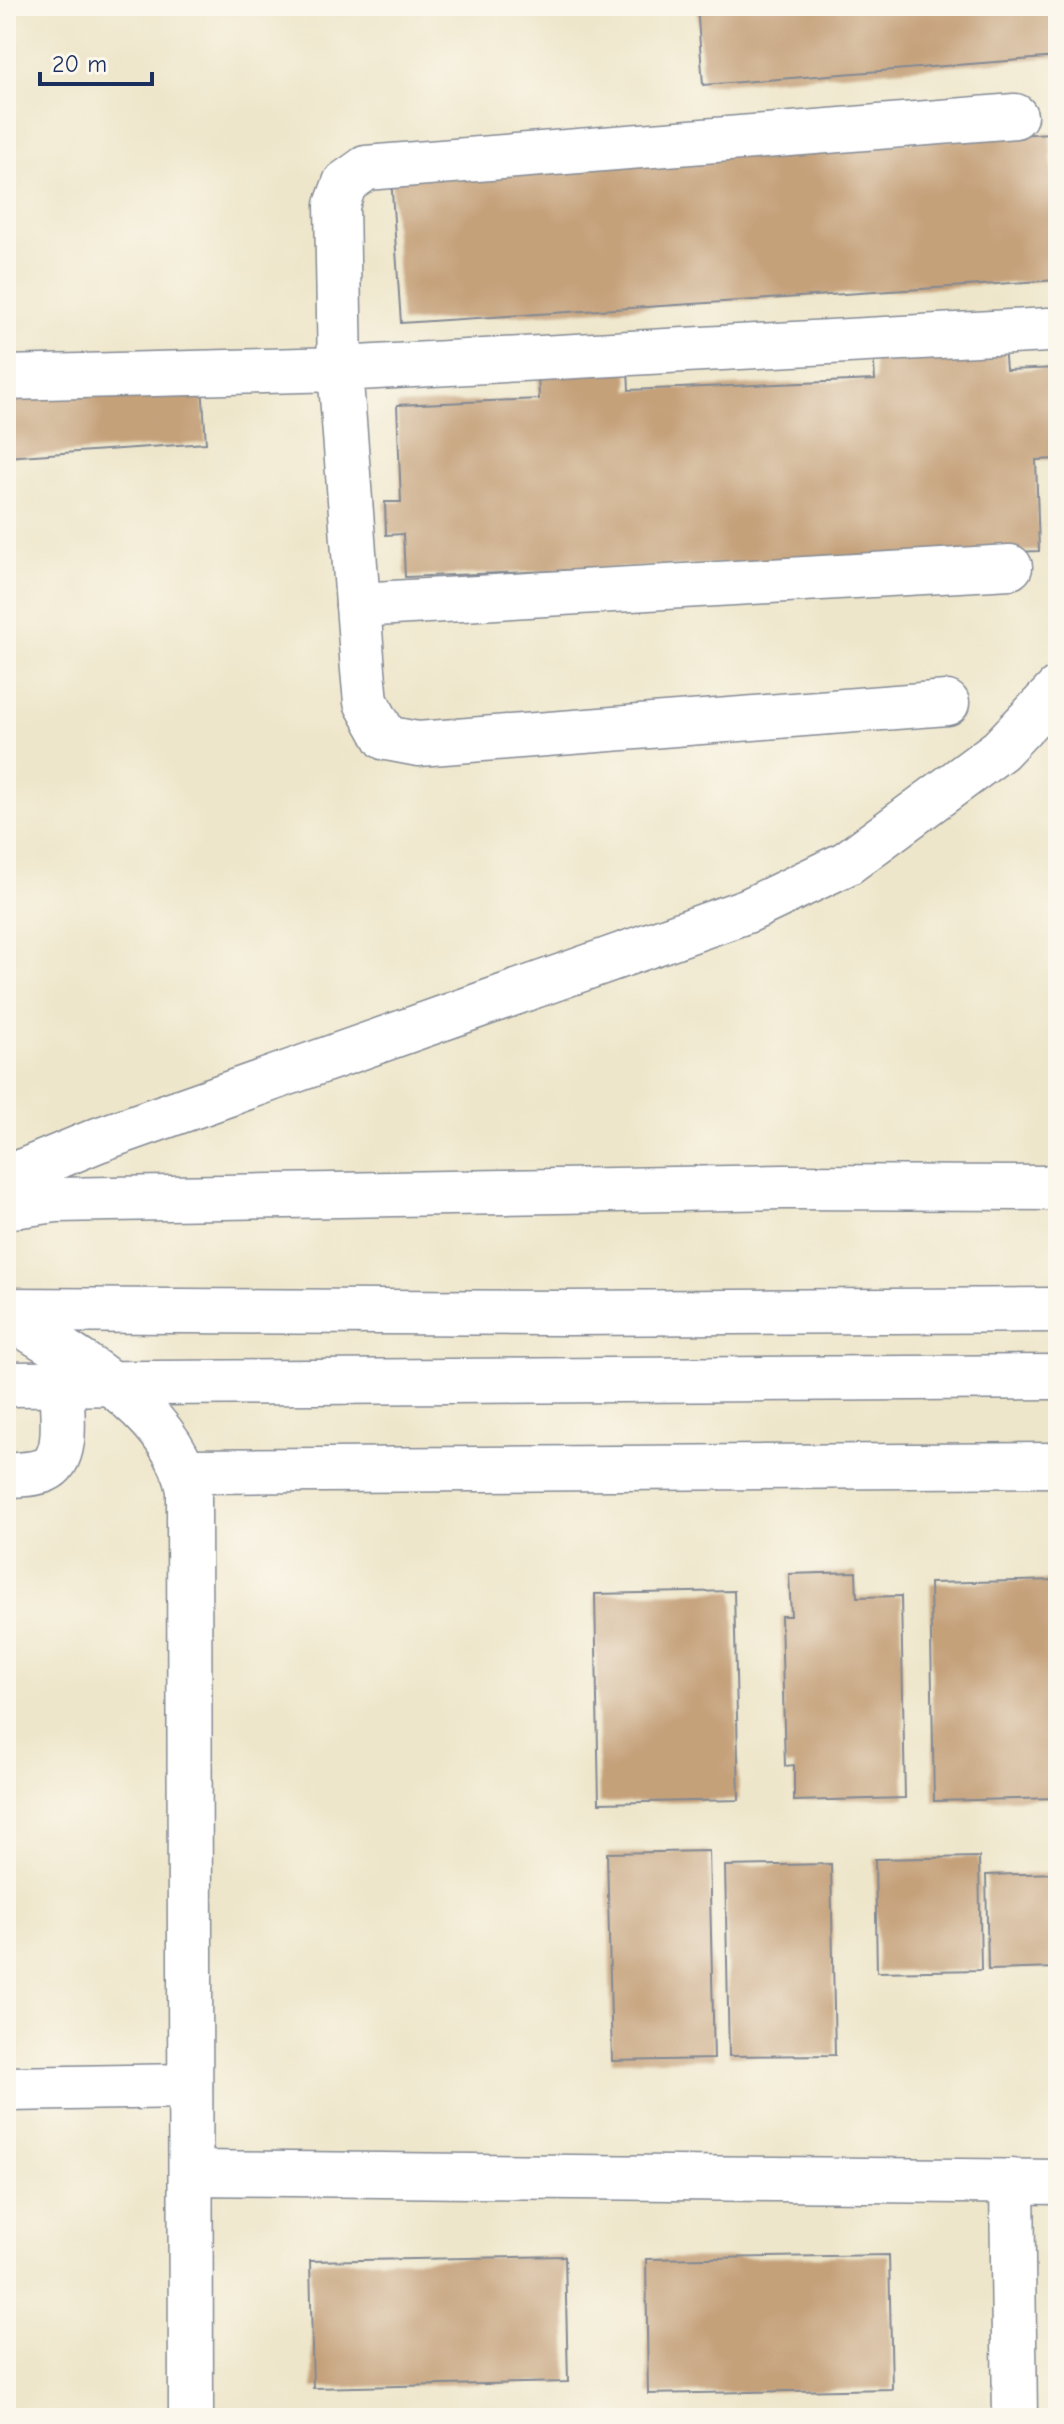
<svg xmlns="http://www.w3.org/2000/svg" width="1064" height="2424" viewBox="0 0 1064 2424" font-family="'Comic Neue',sans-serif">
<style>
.building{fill:#c5a17a}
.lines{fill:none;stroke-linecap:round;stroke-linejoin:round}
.minor-casing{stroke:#848a94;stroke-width:47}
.major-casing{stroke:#848a94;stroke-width:47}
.minor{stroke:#fff;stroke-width:44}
.major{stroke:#fff;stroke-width:44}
</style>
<rect width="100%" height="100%" fill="#fbf7ec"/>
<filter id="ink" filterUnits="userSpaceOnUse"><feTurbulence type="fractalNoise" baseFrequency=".0125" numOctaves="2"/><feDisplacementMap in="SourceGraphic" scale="16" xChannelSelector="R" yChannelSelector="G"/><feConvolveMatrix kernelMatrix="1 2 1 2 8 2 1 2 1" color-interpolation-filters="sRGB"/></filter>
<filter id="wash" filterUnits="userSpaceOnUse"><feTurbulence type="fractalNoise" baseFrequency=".006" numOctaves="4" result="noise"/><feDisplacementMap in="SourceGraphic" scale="32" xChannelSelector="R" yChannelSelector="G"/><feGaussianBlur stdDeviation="1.8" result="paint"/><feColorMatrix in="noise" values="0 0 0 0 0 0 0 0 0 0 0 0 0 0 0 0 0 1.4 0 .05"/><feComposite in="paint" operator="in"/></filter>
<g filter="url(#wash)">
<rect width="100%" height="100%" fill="#eee6ca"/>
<g id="blocks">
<g class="building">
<polygon points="697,6 1058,6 1058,57 703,85"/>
<polygon points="1050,133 1058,280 401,323 391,177"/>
<polygon points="1004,345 1006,370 1058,368 1058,459 1036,460 1039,551 405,577 403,534 386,535 385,502 401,502 397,405 539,399 538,372 628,368 629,390 875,380 873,350"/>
<polygon points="202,385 206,443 6,457 6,399"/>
<polygon points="856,1572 857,1597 901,1596 905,1798 794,1801 794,1765 785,1766 781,1616 791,1616 789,1574"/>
<polygon points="1058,1580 1058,1798 934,1801 930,1583"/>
<polygon points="734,1591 739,1800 599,1803 595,1594"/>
<polygon points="709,1851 714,2059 612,2061 607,1853"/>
<polygon points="979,1857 981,1970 877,1972 875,1859"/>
<polygon points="831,1864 835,2055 729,2056 725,1866"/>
<polygon points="1058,1873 1058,1968 988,1970 986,1875"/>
<polygon points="889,2255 892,2389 648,2394 646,2259"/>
<polygon points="565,2256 568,2382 313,2388 310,2261"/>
</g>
</g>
</g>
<g filter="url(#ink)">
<use href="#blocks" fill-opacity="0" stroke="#848a94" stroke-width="2"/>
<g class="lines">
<g class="minor-casing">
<g id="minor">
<polyline points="6,378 340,369 1048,330"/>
<polyline points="358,605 1010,567"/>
<polyline points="947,703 418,744 386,738 366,702 363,670 340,369 337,205 345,183 366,168 1015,116"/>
<polyline points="6,1178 98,1140 749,910 847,863 1000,750 1058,689"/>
<polyline points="6,1207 56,1200 784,1187 1058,1188"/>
<path d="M 6,1315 C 70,1356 173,1408 189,1490 L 191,2418"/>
<polyline points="185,1471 1058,1465"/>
<path d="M 6,1476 C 18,1474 34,1475 45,1470 C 71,1459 61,1407 61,1384"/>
<polyline points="6,2089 190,2086"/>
<polyline points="191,2173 1058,2182"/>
<polyline points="1012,2181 1015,2418"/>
</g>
</g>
<g class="major-casing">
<g id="major">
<polyline points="6,1310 567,1313 1058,1310"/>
<polyline points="6,1384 1058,1377"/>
</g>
</g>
<use href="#minor" class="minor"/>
<use href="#major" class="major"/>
</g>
</g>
<rect width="1064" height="2424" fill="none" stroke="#fbf7ec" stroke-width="32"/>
<path d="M40 72v12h112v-12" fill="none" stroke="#1b2f5e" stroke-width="4"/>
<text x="52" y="72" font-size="24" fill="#1b2f5e" stroke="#fbf7ec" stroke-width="6" paint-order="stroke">20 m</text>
</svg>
